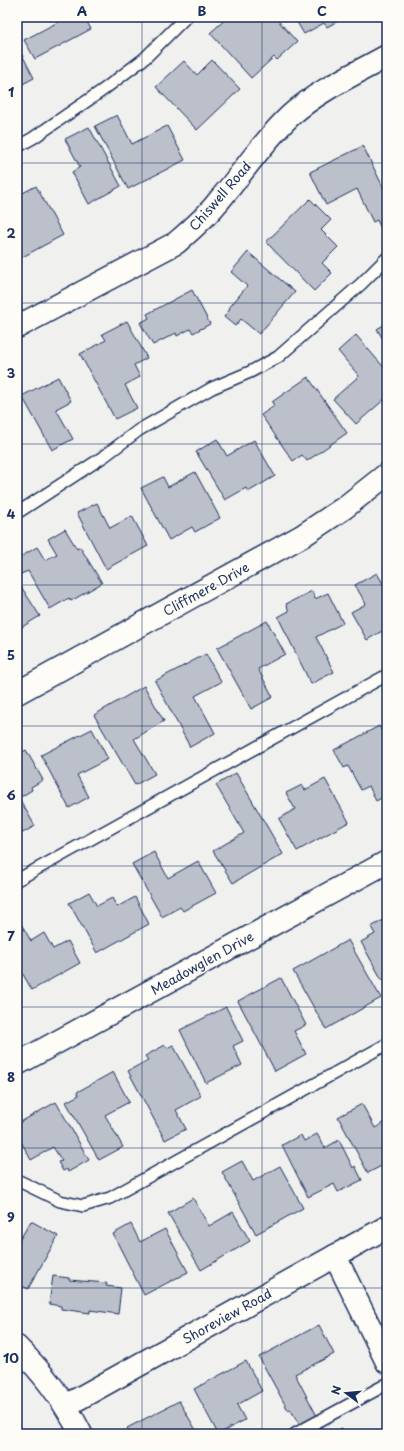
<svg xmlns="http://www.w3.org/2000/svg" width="404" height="1451" viewBox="0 0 404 1451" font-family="'Playpen Sans',sans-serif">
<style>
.building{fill:#bbc0ca;stroke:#1b2f5e}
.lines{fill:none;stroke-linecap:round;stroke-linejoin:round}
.lane-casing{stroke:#1b2f5e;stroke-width:14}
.street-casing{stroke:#1b2f5e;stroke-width:25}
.lane{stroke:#fdfcf7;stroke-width:11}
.street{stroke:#fdfcf7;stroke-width:22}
.grid{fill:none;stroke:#1b2f5e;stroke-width:1;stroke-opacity:0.55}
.labels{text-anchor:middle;stroke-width:3;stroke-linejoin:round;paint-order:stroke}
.street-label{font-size:13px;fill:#1b2f5e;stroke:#fdfcf7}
.neatline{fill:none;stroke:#1b2f5e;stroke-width:1.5}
.grid-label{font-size:13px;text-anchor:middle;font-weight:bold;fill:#1b2f5e}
</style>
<rect width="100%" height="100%" fill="#f0f0ee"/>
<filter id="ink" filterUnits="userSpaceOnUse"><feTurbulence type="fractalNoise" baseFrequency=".025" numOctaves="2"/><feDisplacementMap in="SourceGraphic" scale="8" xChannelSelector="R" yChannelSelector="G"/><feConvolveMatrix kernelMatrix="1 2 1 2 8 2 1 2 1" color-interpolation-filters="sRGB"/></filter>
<g filter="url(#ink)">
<g class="building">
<polygon points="58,17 84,17 91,29 35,59 24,40 60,21"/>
<polygon points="228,17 251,17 253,19 255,17 275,17 297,42 277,60 274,57 251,78 210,33"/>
<polygon points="294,17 345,17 327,27 324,23 304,34"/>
<polygon points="17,45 34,78 17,87"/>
<polygon points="212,60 240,89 197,130 156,87 184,61 197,75"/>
<polygon points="117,115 132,144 167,126 185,160 128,189 95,126"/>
<polygon points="89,127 121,186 89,204 72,172 80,167 65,139"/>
<polygon points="363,146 387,195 387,230 383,233 377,220 373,222 357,189 326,205 310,172"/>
<polygon points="36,186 63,235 17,260 17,196"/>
<polygon points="310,199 331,220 321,230 338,247 322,263 332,273 314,291 266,242"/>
<polygon points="248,252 295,292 259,334 241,319 235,326 224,317 230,309 229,308 247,286 231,272"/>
<polygon points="192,290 210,324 193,333 190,329 177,336 176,333 153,345 140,323 149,318 147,314"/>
<polygon points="127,321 147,358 134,365 140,377 125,385 137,408 115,419 80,354 106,340 102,334"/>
<polygon points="387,323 387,346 377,329"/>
<polygon points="356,335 387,371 387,397 356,424 333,399 359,376 338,351"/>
<polygon points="58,377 71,401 56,409 73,439 52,450 22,396"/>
<polygon points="308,377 347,433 307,461 302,455 293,461 261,415 274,406 272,402"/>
<polygon points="217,439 227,456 254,440 275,476 248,492 246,488 225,500 196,452"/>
<polygon points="195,472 220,518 195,532 192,527 169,540 141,488 163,477 168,487"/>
<polygon points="97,503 110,528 132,516 148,546 106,569 77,513"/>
<polygon points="65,529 77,549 80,547 102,583 71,601 69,598 50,609 28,571 21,574 17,568 17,559 37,547 45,560 57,554 48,539"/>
<polygon points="377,573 387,591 387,628 367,640 351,612 366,604 355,585"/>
<polygon points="20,585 40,616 17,630 17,587"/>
<polygon points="312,591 315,599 328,593 343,623 316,637 334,672 311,684 278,617 289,611 286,604"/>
<polygon points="267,621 285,654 258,669 273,697 251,709 217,648"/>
<polygon points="206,654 221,682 195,696 215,733 190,747 155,681"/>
<polygon points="144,686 164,721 134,739 155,774 135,785 94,715"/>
<polygon points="379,726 387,740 387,795 376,801 369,786 361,790 348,766 344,768 334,750"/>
<polygon points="92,729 108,759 77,775 89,797 69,808 41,755"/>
<polygon points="26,750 43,780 31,787 32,790 19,798 35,826 17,836 17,755"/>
<polygon points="236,773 283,854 233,883 213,851 244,833 216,785"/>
<polygon points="325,779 349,822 297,851 279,819 295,809 286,793 302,785 305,790"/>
<polygon points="154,852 168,878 198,861 216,893 183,911 180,907 162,917 132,864"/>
<polygon points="89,892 97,906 112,898 117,907 135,897 149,924 97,953 69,903"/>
<polygon points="387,918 387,981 385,978 382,980 361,942 375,934 371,927"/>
<polygon points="20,922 31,941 44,933 53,949 68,941 80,963 32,990 17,964 17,923"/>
<polygon points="348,940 381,998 326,1029 293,971"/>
<polygon points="281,978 306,1025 294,1031 306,1054 275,1071 238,1001"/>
<polygon points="226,1007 243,1041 233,1046 242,1065 206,1083 180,1030"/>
<polygon points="165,1045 167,1048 173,1045 201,1096 176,1110 186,1129 165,1140 128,1071 148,1060 145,1056"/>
<polygon points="113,1072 129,1102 105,1115 123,1147 99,1160 66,1102 79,1095 77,1092"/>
<polygon points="56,1102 89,1160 68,1172 67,1169 63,1171 58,1162 62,1161 53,1147 31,1160 17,1134 17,1124"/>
<polygon points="362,1104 375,1128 387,1121 387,1163 368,1173 338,1117"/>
<polygon points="317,1134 325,1148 339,1140 353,1168 355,1166 362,1180 338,1192 334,1184 308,1197 282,1145 301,1135 304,1141"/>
<polygon points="242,1161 253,1181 280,1166 303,1208 256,1234 222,1172"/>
<polygon points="193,1198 209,1226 233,1212 250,1241 201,1270 168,1213"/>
<polygon points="31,1221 58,1236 28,1289 17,1283 17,1244"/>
<polygon points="131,1224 140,1242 165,1229 188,1272 144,1295 113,1234"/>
<polygon points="53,1276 69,1278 69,1280 107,1283 106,1286 121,1288 118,1314 90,1310 90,1313 61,1309 61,1306 49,1304"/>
<polygon points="319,1325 334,1354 295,1374 318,1418 301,1427 290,1409 288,1410 259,1357"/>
<polygon points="246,1361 262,1391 237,1405 245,1420 218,1434 194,1389"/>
<polygon points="179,1401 197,1432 194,1434 130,1434 127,1428"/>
<polygon points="342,1428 345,1434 330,1434"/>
</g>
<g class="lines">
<g class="lane-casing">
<g id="lane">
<polyline points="17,147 33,138 103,90 145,58 186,17"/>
<polyline points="17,513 103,457 139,430 212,388 250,372 278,357 361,284 387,258"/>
<polyline points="17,880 387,675"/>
<polyline points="17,1180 60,1201 83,1206 110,1198 387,1044"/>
<polyline points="295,1434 387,1384"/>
</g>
</g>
<g class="street-casing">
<g id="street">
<path d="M 17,327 L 176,243 C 191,230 205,218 217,203 C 242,174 263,141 291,115 C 319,90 355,74 387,56"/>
<polyline points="17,693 302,536 344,508 387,474"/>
<polyline points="17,1064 387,862"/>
<polyline points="335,1256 387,1362"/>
<path d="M 17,1347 C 45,1375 63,1399 81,1434"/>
<polyline points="67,1405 387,1227"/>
</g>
</g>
<use href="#lane" class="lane"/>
<use href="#street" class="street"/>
</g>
</g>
<path class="grid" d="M 142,17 L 142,1434M 262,17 L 262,1434M 17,163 L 387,163M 17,303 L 387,303M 17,444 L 387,444M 17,585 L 387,585M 17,726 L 387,726M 17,866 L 387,866M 17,1007 L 387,1007M 17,1148 L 387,1148M 17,1288 L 387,1288"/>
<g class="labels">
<g class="street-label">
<text transform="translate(220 196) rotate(-49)" y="5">Chiswell Road</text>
<text transform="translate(206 589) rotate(-29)" y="5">Cliffmere Drive</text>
<text transform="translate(202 963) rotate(-29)" y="5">Meadowglen Drive</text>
<text transform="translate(227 1316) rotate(-29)" y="5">Shoreview Road</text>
</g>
</g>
<rect width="404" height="1451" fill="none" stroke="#fdfcf7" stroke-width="44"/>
<g transform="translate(346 1393) rotate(286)" stroke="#fdfcf7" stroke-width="3" paint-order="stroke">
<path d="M0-3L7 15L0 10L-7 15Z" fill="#1b2f5e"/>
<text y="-6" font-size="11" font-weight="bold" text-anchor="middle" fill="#1b2f5e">N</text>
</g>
<rect x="22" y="22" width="360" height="1407" class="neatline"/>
<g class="grid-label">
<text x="82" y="16">A</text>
<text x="202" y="16">B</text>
<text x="322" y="16">C</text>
<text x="11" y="97">1</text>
<text x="11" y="238">2</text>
<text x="11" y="378">3</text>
<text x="11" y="519">4</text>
<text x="11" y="660">5</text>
<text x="11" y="800">6</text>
<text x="11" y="941">7</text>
<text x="11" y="1082">8</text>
<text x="11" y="1222">9</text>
<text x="11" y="1363">10</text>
</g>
</svg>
